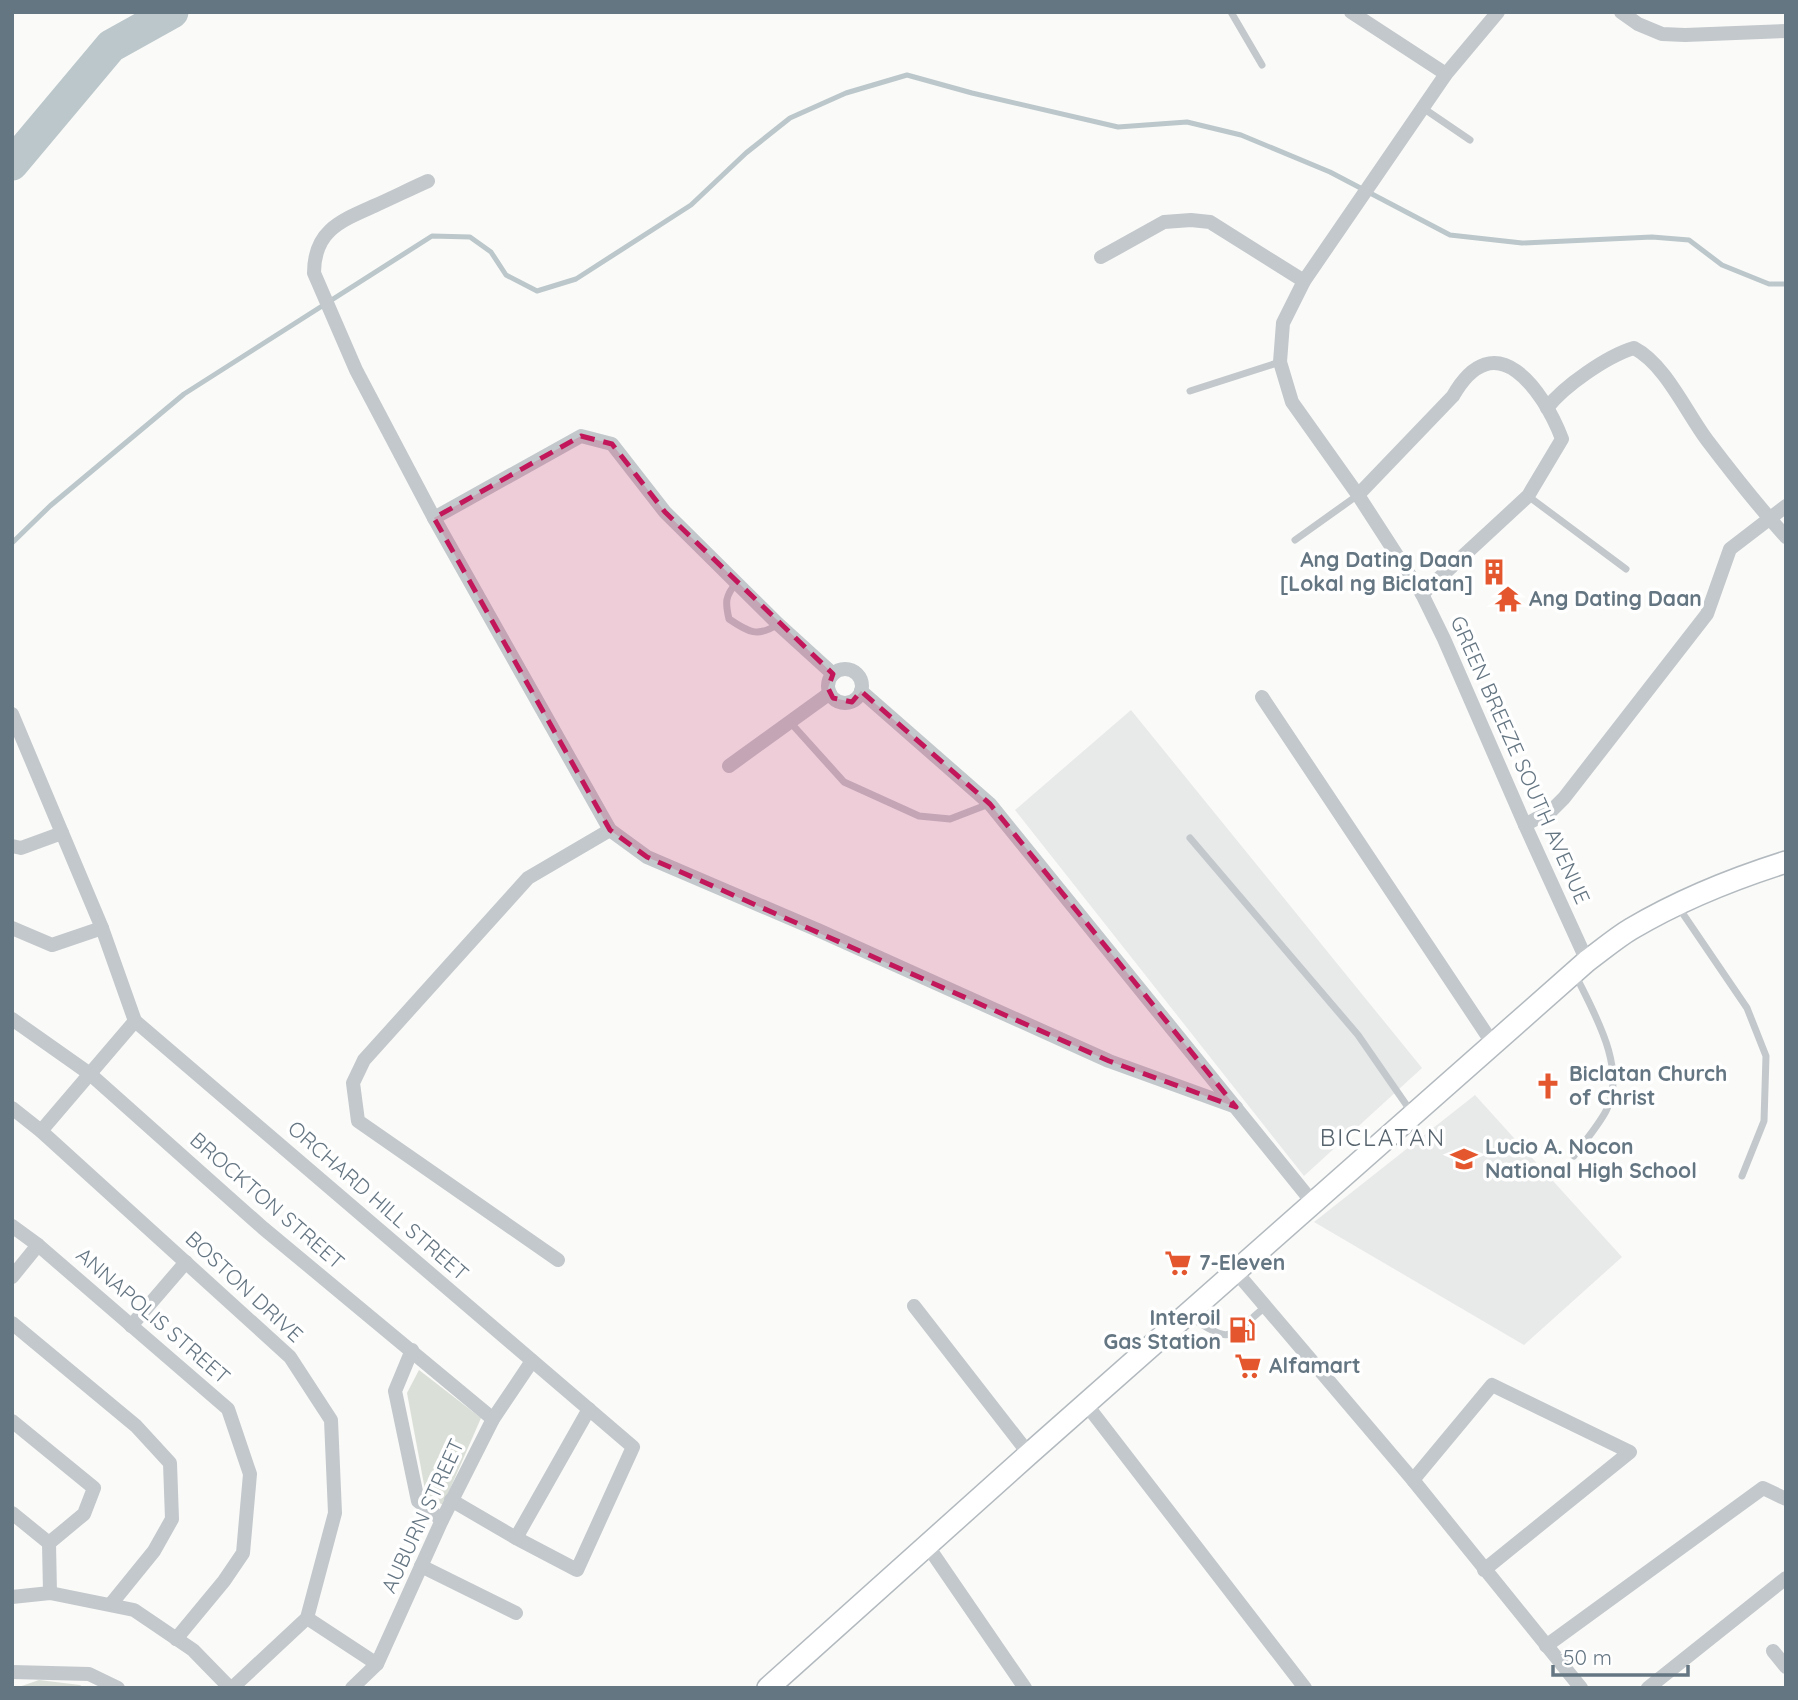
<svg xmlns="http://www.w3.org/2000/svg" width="1798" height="1700" viewBox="0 0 1798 1700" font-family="Quicksand,sans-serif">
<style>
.built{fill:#e8e9e9}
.green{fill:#dadfd7}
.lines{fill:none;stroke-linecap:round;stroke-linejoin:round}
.stream{stroke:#bbc7cb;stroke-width:5}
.river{stroke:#bbc7cb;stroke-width:33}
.secondary-casing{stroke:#b3babf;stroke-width:24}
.lane{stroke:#c3c8cc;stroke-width:7}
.street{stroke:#c3c8cc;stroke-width:14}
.secondary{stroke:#fff;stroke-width:21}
.marked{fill:#c2185b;fill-opacity:0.2;stroke:#c2185b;stroke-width:5;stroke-dasharray:14 9;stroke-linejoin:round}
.labels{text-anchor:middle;stroke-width:7;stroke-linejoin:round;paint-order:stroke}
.poi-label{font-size:21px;font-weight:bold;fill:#657683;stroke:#fff;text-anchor:start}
.street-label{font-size:21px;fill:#657683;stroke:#fff}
.quarter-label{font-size:24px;letter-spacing:2px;fill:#57646e;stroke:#fff}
</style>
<rect width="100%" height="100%" fill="#fafaf8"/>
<g class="built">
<polygon points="1131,710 1422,1068 1304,1176 1015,810"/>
<polygon points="1475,1095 1622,1257 1524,1345 1314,1222"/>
</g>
<g class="green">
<polygon points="419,1370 481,1418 443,1505 426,1495 407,1393"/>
<polygon points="39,1680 80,1685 84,1688 16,1688"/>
</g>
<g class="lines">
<polyline class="stream" points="12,543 50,506 184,394 432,236 470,237 491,252 506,275 537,291 576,279 691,205 746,153 790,118 846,93 907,75 972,93 1118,127 1187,122 1241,135 1330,172 1450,235 1522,243 1652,237 1689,240 1722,265 1769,284 1786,284"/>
<polyline class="river" points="12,164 111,46 172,12"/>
<g class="secondary-casing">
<path id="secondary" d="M 768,1688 L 1029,1454 L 1587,961 C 1602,950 1616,938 1631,929 C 1680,900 1732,879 1786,862"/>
</g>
<g class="lane">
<polyline points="1231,12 1262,65"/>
<polyline points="1423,108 1470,140"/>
<polyline points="1190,391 1280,362"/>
<polyline points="1528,496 1626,569"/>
<polyline points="1295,540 1358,495"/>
<path d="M 737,582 C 725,596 725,602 729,619 C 748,632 758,638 778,624"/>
<polyline points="790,722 844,782 919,816 950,819 989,804"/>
<polyline points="1190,838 1358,1035 1412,1113"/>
<polyline points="1677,905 1747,1008 1766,1056 1764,1121 1742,1176"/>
<path d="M 1574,1156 C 1585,1141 1598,1126 1606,1111 C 1628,1070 1594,1013 1576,976"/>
<path d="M 1188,1316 C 1233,1344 1226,1340 1265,1307"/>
</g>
<g class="street">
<polyline points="1351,12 1446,74"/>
<polyline points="1498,12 1446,74 1304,281 1283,323 1280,362 1292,402 1358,495 1422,594 1444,639 1525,825 1587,961"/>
<polyline points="1621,12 1638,24 1662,34 1685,35 1786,31"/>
<path d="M 428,181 C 410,189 392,198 374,206 C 340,221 314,231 314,273 L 356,370 L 434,518 L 610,830 L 647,857 L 820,931 L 1109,1061 L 1236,1107"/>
<polyline points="1101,257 1164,222 1191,220 1210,222 1304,281"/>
<path d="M 1547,408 C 1564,386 1607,356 1634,348 C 1665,364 1686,412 1707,440 C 1732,473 1758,506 1786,537"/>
<path d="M 1358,495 L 1453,396 C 1495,322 1543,389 1562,439 L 1528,496 L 1422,594"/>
<polyline points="434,518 581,436 612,444 665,512 778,624 833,674"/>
<circle cx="845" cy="686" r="17"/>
<polyline points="861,691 990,804 1313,1203"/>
<polyline points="1262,697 1493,1044"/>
<polyline points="12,714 102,928 135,1021 633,1447 577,1570 516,1538 451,1500"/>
<polyline points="729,766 830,693"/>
<polyline points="1525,825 1552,810 1564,798 1707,614 1730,549 1786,506"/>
<polyline points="12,846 21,848 62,833"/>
<polyline points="12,928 52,945 102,928"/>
<polyline points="12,1019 90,1074 263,1228 493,1419"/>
<polyline points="12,1108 41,1131 290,1357 331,1420 335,1513 307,1618 232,1688"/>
<polyline points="41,1131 135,1021"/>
<polyline points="12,1226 38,1245 228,1409 250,1474 243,1553 224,1581 176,1639"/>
<polyline points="558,1260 358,1121 353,1083 364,1060 528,878 610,830"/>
<polyline points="1237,1273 1413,1480 1581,1688"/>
<polyline points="12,1277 38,1245"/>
<polyline points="914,1306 1029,1454"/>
<polyline points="12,1323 136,1426 170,1463 172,1519 154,1551 111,1604"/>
<polyline points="131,1326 186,1262"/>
<polyline points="412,1350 395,1391 418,1501 442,1520"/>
<polyline points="1086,1404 1305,1688"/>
<polyline points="12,1421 94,1488 84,1514 49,1543"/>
<polyline points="1413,1480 1492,1385 1630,1452 1484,1570"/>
<polyline points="12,1513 49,1543 50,1593"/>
<polyline points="516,1538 589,1409"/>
<polyline points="927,1545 1025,1688"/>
<polyline points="421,1566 516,1613"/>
<polyline points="12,1597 50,1593 134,1610 193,1650 230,1688"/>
<polyline points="307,1618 377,1664"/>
<polyline points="1546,1646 1763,1488 1786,1499"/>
<polyline points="1773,1651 1786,1667"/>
<polyline points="12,1672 89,1674 118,1688"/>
<polyline points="352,1688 377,1664 442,1520 493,1419 532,1361"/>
<polyline points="1648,1688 1786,1578"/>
</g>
<use href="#secondary" class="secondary"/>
</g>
<path class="marked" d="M 581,436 L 612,444 L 665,512 L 833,674 L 828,688 L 833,698 L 852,702 L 861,691 L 990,804 L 1236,1107 L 1109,1061 L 647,857 L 610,830 L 434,518 Z"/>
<defs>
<g id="building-bare" transform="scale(2.1)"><path d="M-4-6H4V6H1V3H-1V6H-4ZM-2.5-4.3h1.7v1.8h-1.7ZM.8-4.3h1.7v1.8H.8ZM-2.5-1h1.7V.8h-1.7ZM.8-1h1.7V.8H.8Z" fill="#e4572e" stroke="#fff" stroke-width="2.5" paint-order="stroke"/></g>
<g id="temple-bare" transform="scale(2.1)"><path d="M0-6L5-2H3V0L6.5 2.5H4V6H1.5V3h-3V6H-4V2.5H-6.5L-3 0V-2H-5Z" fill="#e4572e" stroke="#fff" stroke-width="2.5" paint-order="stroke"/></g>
<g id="church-bare" transform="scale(2.1)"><path d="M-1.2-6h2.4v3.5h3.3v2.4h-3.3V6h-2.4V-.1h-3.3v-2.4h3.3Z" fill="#e4572e" stroke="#fff" stroke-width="2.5" paint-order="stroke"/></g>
<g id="school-bare" transform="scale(2.1)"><path d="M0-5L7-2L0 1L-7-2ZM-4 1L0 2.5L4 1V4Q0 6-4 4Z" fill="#e4572e" stroke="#fff" stroke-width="2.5" paint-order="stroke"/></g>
<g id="supermarket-bare" transform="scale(2.1)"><path d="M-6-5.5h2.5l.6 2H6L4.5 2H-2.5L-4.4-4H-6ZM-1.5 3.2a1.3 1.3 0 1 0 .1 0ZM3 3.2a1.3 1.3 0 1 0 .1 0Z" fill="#e4572e" stroke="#fff" stroke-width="2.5" paint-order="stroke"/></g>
<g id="fuel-bare" transform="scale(2.1)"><path d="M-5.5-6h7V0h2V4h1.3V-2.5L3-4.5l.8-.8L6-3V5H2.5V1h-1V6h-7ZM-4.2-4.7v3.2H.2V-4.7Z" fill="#e4572e" stroke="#fff" stroke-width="2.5" paint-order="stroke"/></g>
</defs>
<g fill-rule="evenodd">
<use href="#building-bare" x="1494" y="572"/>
<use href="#temple-bare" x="1508" y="599"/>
<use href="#church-bare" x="1548" y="1086"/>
<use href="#school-bare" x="1464" y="1159"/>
<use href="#supermarket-bare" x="1178" y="1263"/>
<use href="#fuel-bare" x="1242" y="1330"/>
<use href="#supermarket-bare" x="1248" y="1366"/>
</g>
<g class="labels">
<g class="poi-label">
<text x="1473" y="567" text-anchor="end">Ang Dating Daan<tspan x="1473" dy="24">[Lokal ng Biclatan]</tspan></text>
<text x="1529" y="606">Ang Dating Daan</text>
<text x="1569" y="1081">Biclatan Church<tspan x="1569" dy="24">of Christ</tspan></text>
<text x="1485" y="1154">Lucio A. Nocon<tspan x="1485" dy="24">National High School</tspan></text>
<text x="1199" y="1270">7-Eleven</text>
<text x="1221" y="1325" text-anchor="end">Interoil<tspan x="1221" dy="24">Gas Station</tspan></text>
<text x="1269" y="1373">Alfamart</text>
</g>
<g class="street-label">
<text transform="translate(1520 760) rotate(66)" y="7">GREEN BREEZE SOUTH AVENUE</text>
<text transform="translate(267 1201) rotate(41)" y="7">BROCKTON STREET</text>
<text transform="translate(378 1201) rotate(41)" y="7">ORCHARD HILL STREET</text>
<text transform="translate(244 1287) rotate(43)" y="7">BOSTON DRIVE</text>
<text transform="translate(153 1316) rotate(41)" y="7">ANNAPOLIS STREET</text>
<text transform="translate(423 1516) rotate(-65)" y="7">AUBURN STREET</text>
</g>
<g class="quarter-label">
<text x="1383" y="1146">BICLATAN</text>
</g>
</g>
<rect width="1798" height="1700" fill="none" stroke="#657683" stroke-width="28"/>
<path d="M1553 1665v10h135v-10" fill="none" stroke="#657683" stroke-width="3.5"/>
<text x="1563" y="1665" font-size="21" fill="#657683" stroke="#ffffff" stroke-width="5" paint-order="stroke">50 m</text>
</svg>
